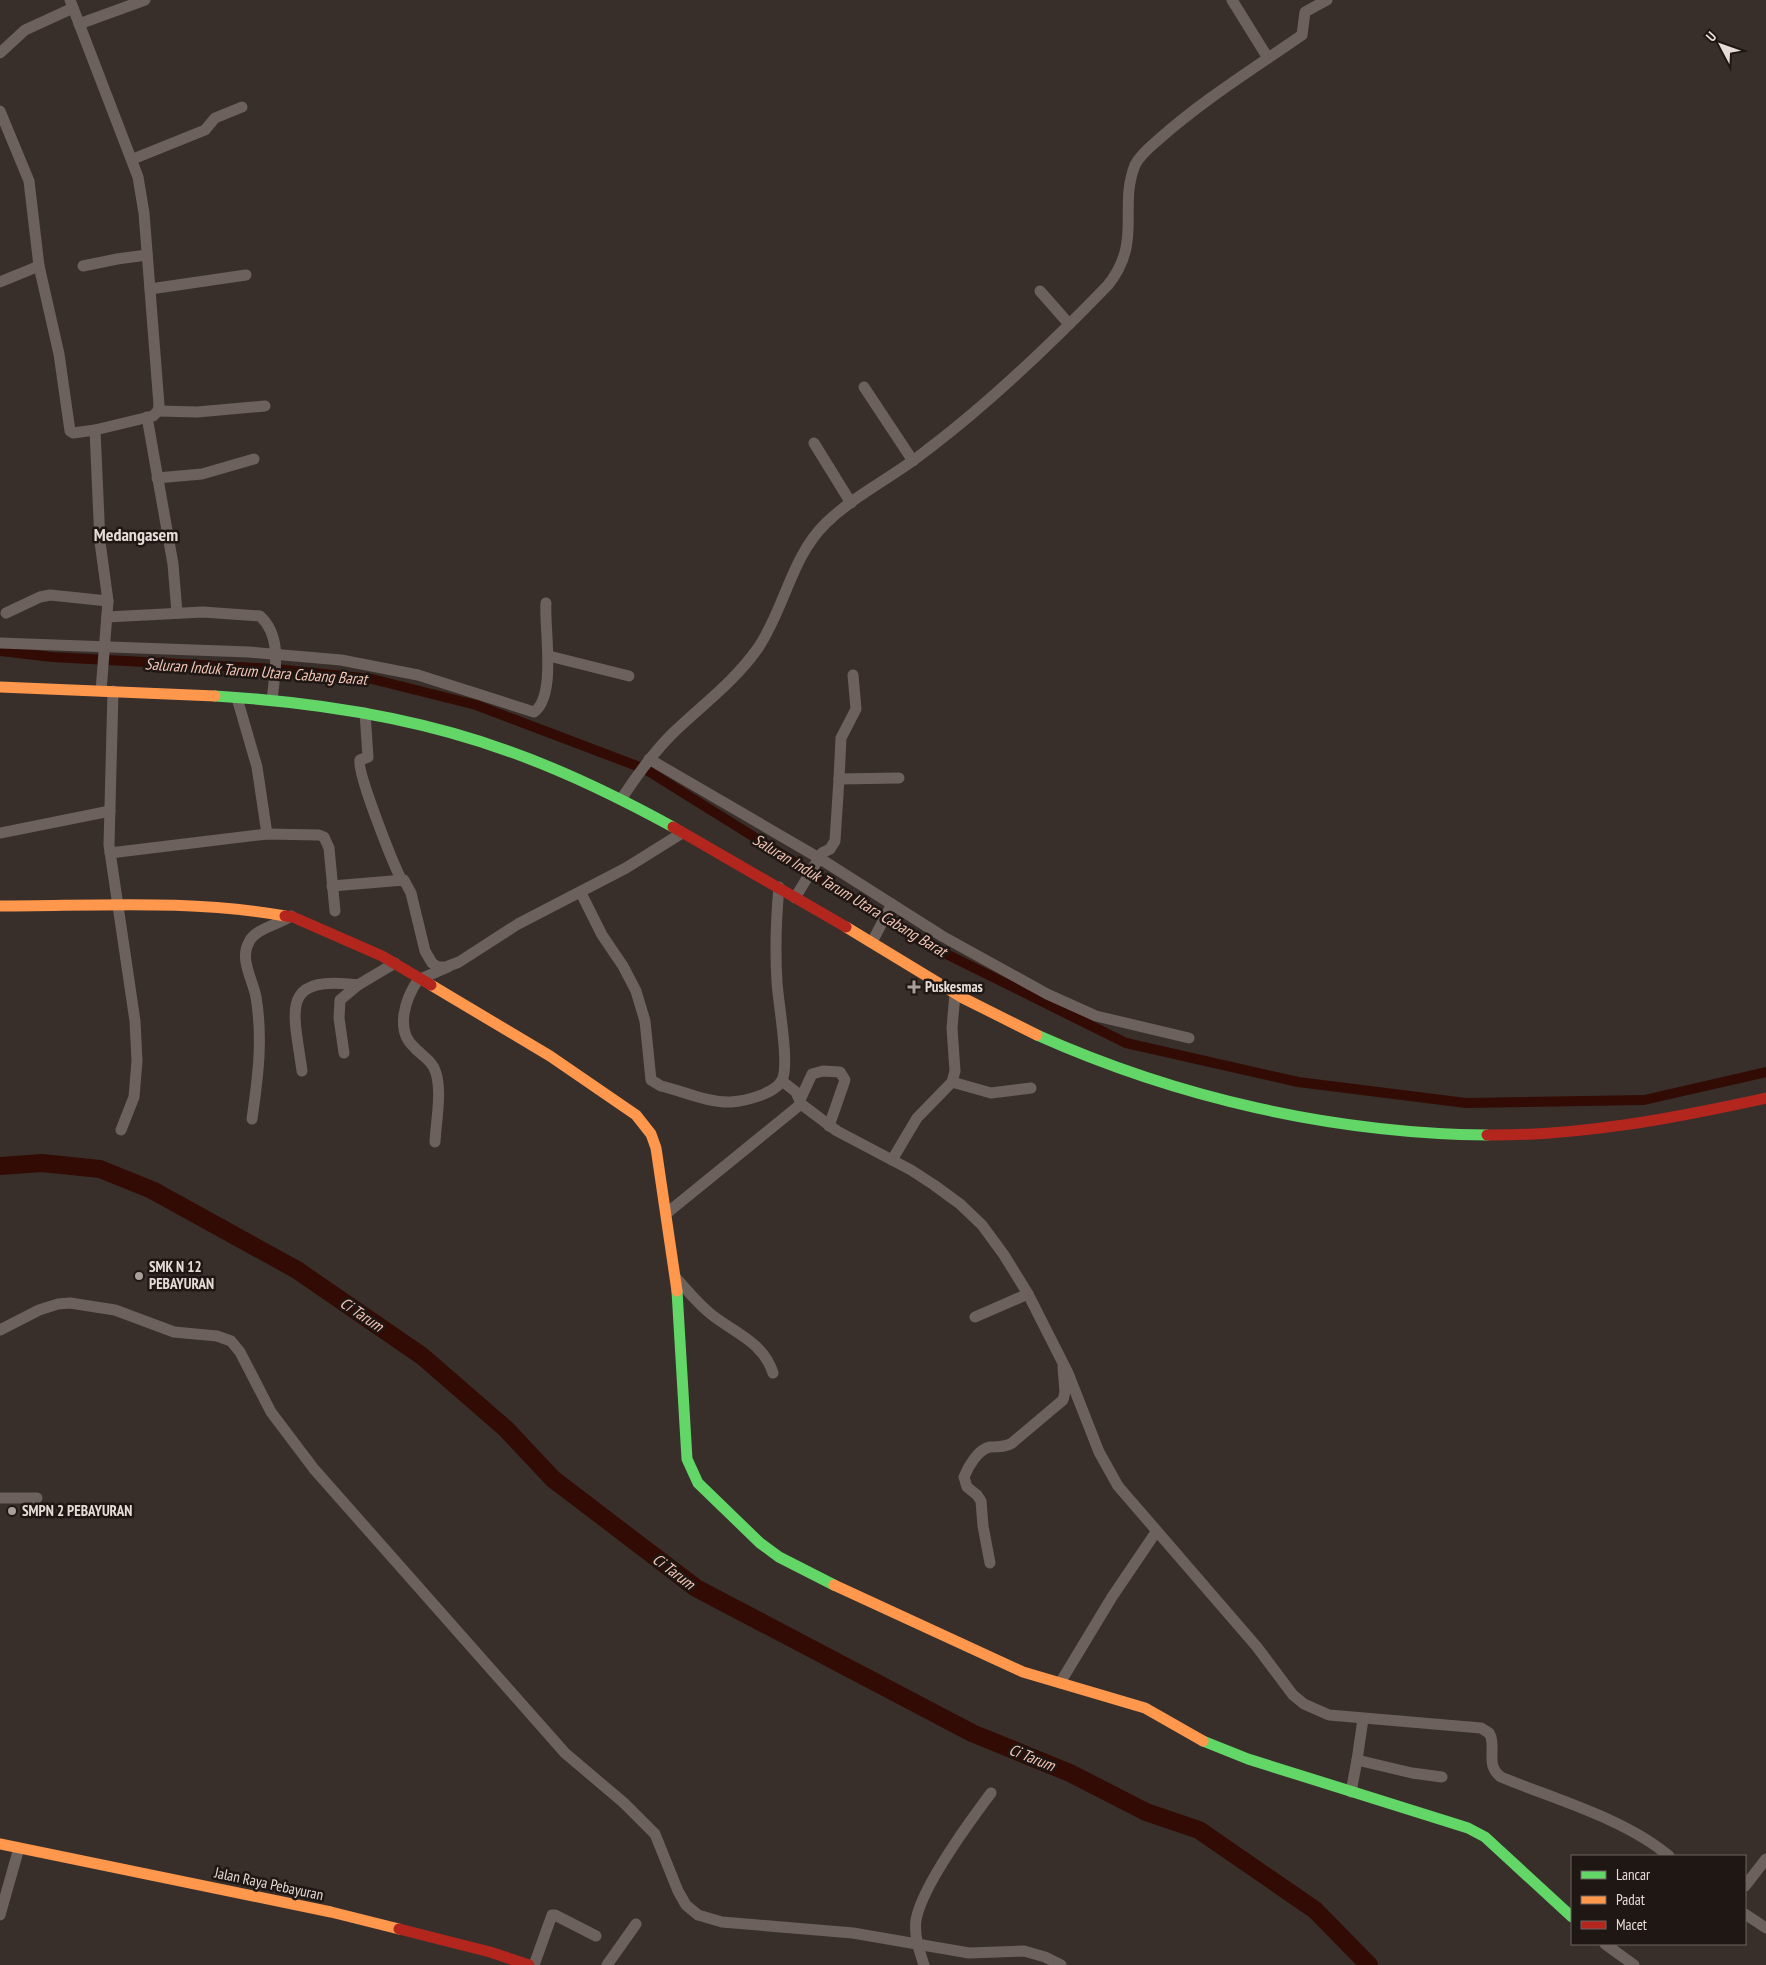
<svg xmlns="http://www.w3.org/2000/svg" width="1766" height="1965" viewBox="0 0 1766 1965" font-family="'PT Sans Narrow',sans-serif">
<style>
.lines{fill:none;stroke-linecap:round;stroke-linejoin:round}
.canal{stroke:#320c04;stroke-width:10}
.river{stroke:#320c04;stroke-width:18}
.street{stroke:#6d615d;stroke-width:11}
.fast{stroke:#63d668;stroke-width:11}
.slow{stroke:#ff974d;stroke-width:11}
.jam{stroke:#b3261e;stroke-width:11}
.poi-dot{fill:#a99f9a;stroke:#1e1714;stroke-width:2}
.labels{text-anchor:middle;stroke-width:5;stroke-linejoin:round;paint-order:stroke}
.poi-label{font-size:15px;font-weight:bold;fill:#e6dbd6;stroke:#1e1714;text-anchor:start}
.street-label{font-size:15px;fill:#e6dbd6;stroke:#1e1714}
.water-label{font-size:16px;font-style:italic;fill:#f3c5b5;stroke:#1e1714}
.quarter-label{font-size:18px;font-weight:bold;fill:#e6dbd6;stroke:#1e1714}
</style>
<rect width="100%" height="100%" fill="#382f2b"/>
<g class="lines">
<polyline class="canal" points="0,651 52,657 276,669 372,679 476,705 645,769 924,943 1126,1043 1298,1082 1466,1103 1644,1100 1766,1072"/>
<polyline class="river" points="0,1166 42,1163 100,1169 152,1190 297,1270 422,1356 506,1429 553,1479 696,1588 972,1733 1070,1773 1146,1812 1199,1830 1315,1910 1369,1965"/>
<g class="street">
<polyline points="70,0 138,177 144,213 159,405 158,411 153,416 95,430 100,542 108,601 101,691"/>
<polyline points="1232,0 1268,58"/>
<polyline points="79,24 145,0"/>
<polyline points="0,53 25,30 73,8"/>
<polyline points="0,111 29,181 39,266"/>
<polyline points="133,159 205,130 215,118 242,107"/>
<polyline points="83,266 117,259 147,255"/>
<polyline points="0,282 39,266 59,354 70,431 73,433 95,430"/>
<polyline points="150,289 246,275"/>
<polyline points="1040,291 1069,324"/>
<polyline points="864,387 913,461"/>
<polyline points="158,411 197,412 265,406"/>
<polyline points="147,417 173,564 177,613"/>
<polyline points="814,443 851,503"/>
<polyline points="157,478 202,474 254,459"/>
<polyline points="6,613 40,597 50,595 108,601"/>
<path d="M 107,617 L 203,612 L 260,616 C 283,637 275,672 272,700"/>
<path d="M 0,643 L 249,652 L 341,660 L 418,675 L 534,712 C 557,696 544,628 546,603"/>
<polyline points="549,656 629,676"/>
<polyline points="113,691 109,845 135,1021 137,1061 134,1097 121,1130"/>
<polyline points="237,698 257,767 267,834"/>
<path d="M 365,713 L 368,757 L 360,760 C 356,771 393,863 401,879"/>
<polyline points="649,759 819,858 942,936 1047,994 1096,1016 1189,1038"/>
<polyline points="839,779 841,738 856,709 853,675"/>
<path d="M 622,798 C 637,775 653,753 673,733 C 702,705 735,681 758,648 C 785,608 791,557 826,523 C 856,494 895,476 927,450 C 992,401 1052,343 1108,285 C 1143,241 1118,208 1135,165 C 1140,155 1150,147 1158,140 C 1203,100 1253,69 1302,35 L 1305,12 L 1327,0"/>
<polyline points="0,833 110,811"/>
<polyline points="110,853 267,834 319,835 324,837 329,848 335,911"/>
<polyline points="332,886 404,880 411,893 425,951 432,963 438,967 446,967 459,962 518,924 626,868 682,833"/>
<path d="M 581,893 L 602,935 L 623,966 L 636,991 L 645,1021 L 651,1080 L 661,1086 C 683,1091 708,1103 731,1102 C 745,1101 775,1094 782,1080 C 790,1065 778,1002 777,982 C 775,950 776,919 779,887"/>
<polyline points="795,898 822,853 830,849 835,841 839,779 899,778"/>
<polyline points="872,942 892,904"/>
<polyline points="344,1053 339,1018 340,1000 358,985 395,963"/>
<path d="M 302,1071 C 294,1012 278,974 358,985"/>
<polyline points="782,1081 796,1092 801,1104"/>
<polyline points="952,1082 991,1093 1031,1088"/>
<polyline points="800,1100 812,1074 823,1071 840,1072 845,1080 829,1126"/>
<path d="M 252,1119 C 258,1077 263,1039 256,997 C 253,980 239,959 249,942 C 256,928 278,925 291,916"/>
<path d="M 435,1142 C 436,1121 442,1093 436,1073 C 433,1061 422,1056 414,1047 C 395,1030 405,999 418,980 L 448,967"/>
<polyline points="892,1160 917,1118 952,1082 955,1071 952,1028 955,994"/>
<path d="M 667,1213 L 801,1104 L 837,1131 L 911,1170 L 934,1185 L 960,1204 L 982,1225 L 1004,1255 L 1028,1294 L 1068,1373 L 1099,1452 L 1118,1486 L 1257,1647 L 1293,1695 L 1304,1704 L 1329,1715 L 1481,1728 L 1489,1733 L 1491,1737 C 1495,1752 1486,1766 1501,1777 C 1554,1799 1626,1819 1669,1856"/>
<path d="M 676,1278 C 687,1290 698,1304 712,1315 C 735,1333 763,1342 773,1373"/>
<polyline points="975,1317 1028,1294"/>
<polyline points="0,1330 39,1310 58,1304 70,1303 115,1310 174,1332 217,1336 231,1341 240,1352 271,1412 314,1469 565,1753 624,1803 655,1834 678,1891 686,1905 698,1915 722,1922 853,1933 969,1953 1024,1951 1045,1957 1061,1965"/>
<polyline points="0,1498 37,1498"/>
<path d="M 990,1563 L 983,1526 L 981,1501 L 977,1495 L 967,1487 L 964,1477 C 968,1467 978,1449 990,1447 C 999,1446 1004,1448 1012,1443 L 1063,1400 L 1065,1392 L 1063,1367"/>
<polyline points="1060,1683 1112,1597 1156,1532"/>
<polyline points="1363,1719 1357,1760 1412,1773 1442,1777"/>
<polyline points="1351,1792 1357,1760"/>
<polyline points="1745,1886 1766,1859"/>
<polyline points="1745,1914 1766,1928"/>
<polyline points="0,1915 19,1848"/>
<polyline points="1605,1944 1634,1965"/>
<polyline points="534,1965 552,1915 555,1915 596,1936"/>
<polyline points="607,1965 636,1924"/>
<path d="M 924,1965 C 919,1950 914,1936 916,1920 C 922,1886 970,1821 991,1793"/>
</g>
<g class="fast">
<path d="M 215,696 C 314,702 415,717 508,751 C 565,771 620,798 673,827"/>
<path d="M 1037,1035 C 1178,1098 1332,1133 1487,1135"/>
<polyline points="677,1291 687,1459 698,1483 760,1543 779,1557 834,1585"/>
<polyline points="1203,1741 1248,1759 1468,1828 1485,1837 1572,1917"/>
</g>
<g class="slow">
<polyline points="0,687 215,696"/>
<path d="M 0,906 C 94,906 192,899 285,916"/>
<polyline points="846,927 963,998 1037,1035"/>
<polyline points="431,985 550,1056 636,1115 651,1134 656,1148 677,1291"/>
<polyline points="834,1585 1023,1672 1145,1708 1203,1741"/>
<polyline points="0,1844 331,1912 399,1929"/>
</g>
<g class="jam">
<polyline points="673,827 846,927"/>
<polyline points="285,916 293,917 382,956 431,985"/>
<path d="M 1487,1135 C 1582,1136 1674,1118 1766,1098"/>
<polyline points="399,1929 490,1952 529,1965"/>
</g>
</g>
<g class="poi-dot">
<path d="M911.5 979.5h5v5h5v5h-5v5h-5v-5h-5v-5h5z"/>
<circle cx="139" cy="1276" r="5"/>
<circle cx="12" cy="1511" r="5"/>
</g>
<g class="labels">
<g class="poi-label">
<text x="925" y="992">Puskesmas</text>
<text x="149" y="1272">SMK N 12<tspan x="149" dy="17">PEBAYURAN</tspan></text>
<text x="22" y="1516">SMPN 2 PEBAYURAN</text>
</g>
<g class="street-label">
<text transform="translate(269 1884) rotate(12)" y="5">Jalan Raya Pebayuran</text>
</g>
<g class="water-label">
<text transform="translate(256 671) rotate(4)" y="6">Saluran Induk Tarum Utara Cabang Barat</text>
<text transform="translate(850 895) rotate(31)" y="6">Saluran Induk Tarum Utara Cabang Barat</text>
<text transform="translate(362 1314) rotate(34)" y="6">Ci Tarum</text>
<text transform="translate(674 1571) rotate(37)" y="6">Ci Tarum</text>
<text transform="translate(1032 1757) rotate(22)" y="6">Ci Tarum</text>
</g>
<g class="quarter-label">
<text x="136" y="541">Medangasem</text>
</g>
</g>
<rect x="1571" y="1855" width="175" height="90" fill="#1e1714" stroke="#6e6562"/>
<rect x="1581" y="1871" width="25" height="8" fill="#63d668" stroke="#6e6562"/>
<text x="1616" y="1880" font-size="15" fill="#e6dbd6">Lancar</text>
<rect x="1581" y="1896" width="25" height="8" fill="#ff974d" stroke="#6e6562"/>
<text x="1616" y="1905" font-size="15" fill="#e6dbd6">Padat</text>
<rect x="1581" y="1921" width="25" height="8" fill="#b3261e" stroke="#6e6562"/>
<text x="1616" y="1930" font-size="15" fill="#e6dbd6">Macet</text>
<g transform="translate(1721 45) rotate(311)" stroke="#1e1714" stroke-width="4" paint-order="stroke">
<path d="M0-4L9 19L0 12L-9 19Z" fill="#e6dbd6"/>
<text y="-8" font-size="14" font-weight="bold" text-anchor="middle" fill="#e6dbd6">U</text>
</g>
</svg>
